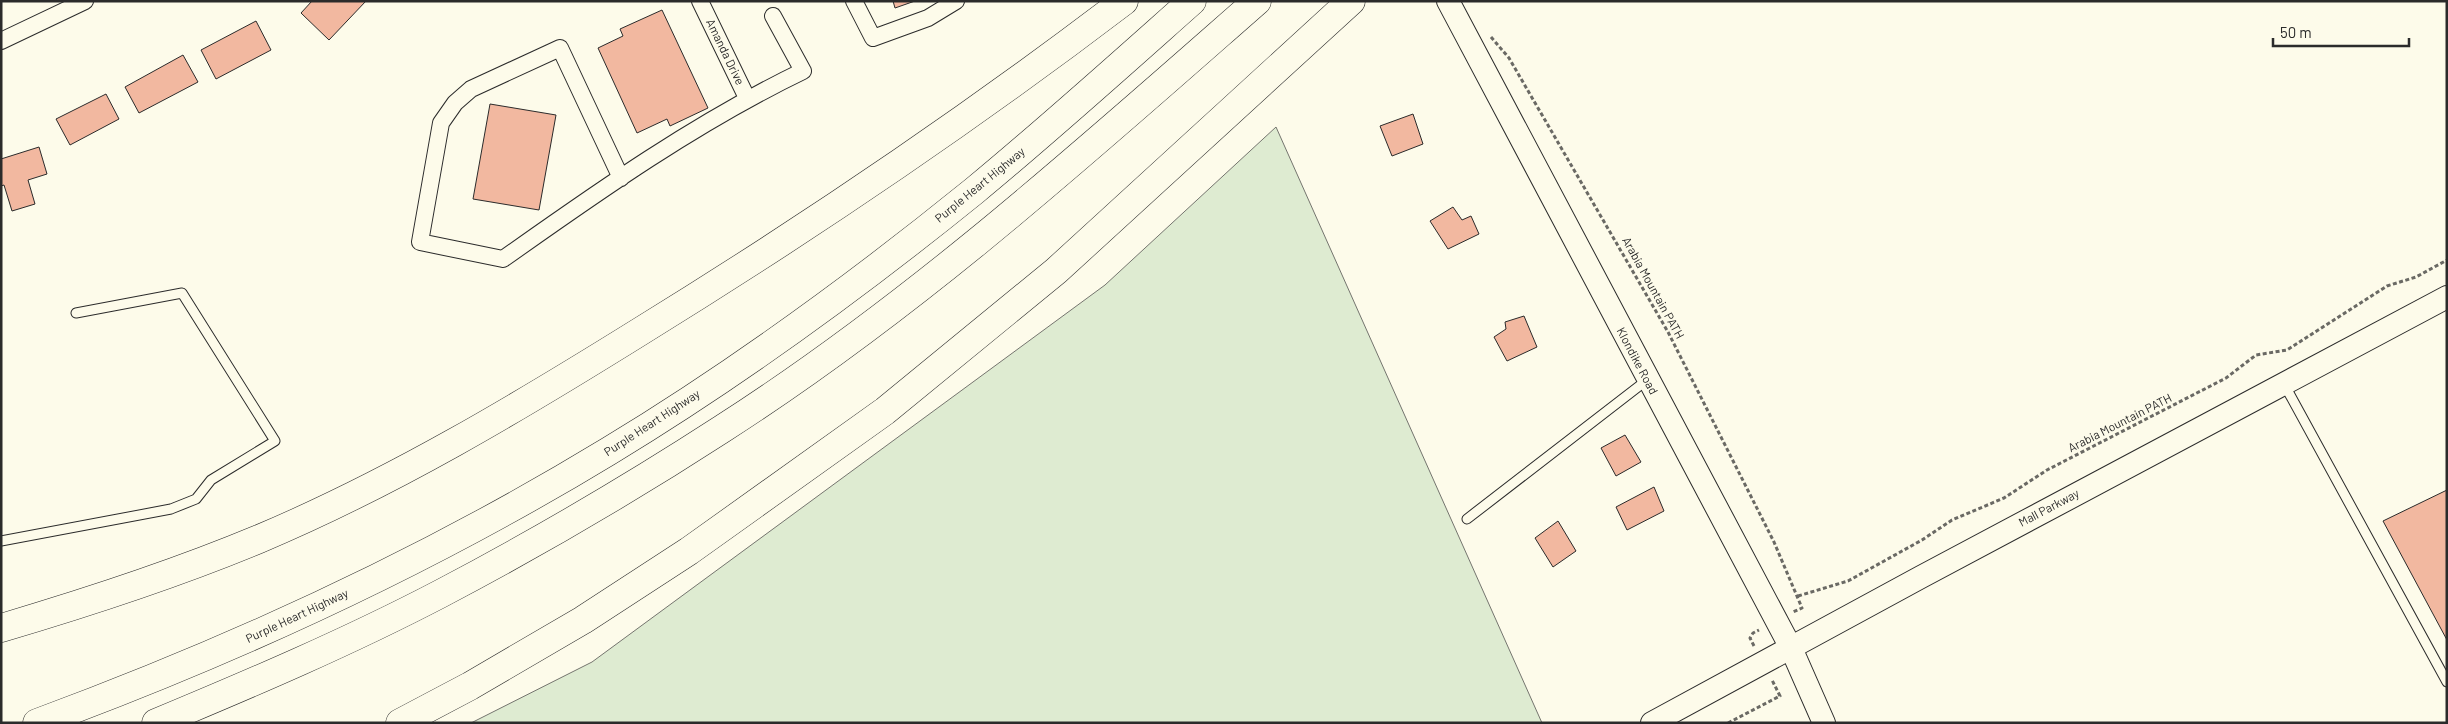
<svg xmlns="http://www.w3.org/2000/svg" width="2448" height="724" viewBox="0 0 2448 724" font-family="Barlow,sans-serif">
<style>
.green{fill:#deebd1;stroke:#74746e}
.building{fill:#f2b8a0;stroke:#2b2b2b}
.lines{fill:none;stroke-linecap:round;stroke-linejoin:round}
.lane-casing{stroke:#2b2b2b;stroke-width:11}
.street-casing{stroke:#2b2b2b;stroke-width:18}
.secondary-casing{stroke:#2b2b2b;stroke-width:24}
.highway-casing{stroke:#2b2b2b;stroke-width:29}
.path{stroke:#6a6964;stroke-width:3;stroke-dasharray:4 2.5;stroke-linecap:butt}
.lane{stroke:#fdfbea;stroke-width:9}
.street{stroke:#fdfbea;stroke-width:16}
.secondary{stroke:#fdfbea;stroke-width:22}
.highway{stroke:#fdfbea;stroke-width:28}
.labels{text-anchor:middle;stroke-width:4;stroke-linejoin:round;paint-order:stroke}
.street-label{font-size:12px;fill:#2b2b2b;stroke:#fdfbea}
</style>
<rect width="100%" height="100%" fill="#fdfbea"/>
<polygon class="green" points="1276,127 1542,723 471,723 592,662 1105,285"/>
<g class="building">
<polygon points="312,1 366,1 329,40 301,13"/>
<polygon points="893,1 915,1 895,8"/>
<polygon points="662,10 708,108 670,126 667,119 637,133 598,48 623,36 620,29"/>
<polygon points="256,21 271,50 216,79 201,50"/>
<polygon points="183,55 198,82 139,113 125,87"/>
<polygon points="106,94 119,119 70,145 56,119"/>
<polygon points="490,104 556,115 539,210 473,199"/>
<polygon points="1413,114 1423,144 1392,156 1380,126"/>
<polygon points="39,147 47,174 28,180 35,204 12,211 4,185 1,186 1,159"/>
<polygon points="1453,207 1462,220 1471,216 1479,234 1448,249 1430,221"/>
<polygon points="1524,316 1537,347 1507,361 1494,337 1506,329 1505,322"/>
<polygon points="1625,435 1641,462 1616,476 1601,448"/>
<polygon points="1654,487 1664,511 1627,530 1616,507"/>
<polygon points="2447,490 2447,640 2383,521"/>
<polygon points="1558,521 1576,551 1553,567 1535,538"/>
</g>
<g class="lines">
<g class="lane-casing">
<g id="lane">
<polyline points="2284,384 2447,682"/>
<polyline points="1467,519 1647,380"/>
<polyline points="1,541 171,509 196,499 211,480 275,441 182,293 76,313"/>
</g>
</g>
<g class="street-casing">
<g id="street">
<polyline points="700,1 747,98"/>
<polyline points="854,1 873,38 928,18 956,1"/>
<polyline points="1,41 85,1"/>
<path d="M 621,178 L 560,48 L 471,89 L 455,103 L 441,123 L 420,242 L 503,259 C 599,191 697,122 803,71 L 773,16"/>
</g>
</g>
<g class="secondary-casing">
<g id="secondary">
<polyline points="1448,1 1791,648 1824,723"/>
<polyline points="1652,723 1921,577 2447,297"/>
</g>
</g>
<g class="highway-casing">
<g id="highway">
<path d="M 1,628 C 89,602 175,574 259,539 C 392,483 519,407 641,331 C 808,228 968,120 1124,1"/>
<path d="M 37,723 C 235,650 428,561 609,451 C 736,374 858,285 974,191 C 1048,130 1120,65 1192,1"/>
<path d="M 156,723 C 252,683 348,642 440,594 C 537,543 631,488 722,429 C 914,306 1085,152 1257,1"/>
<polyline points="400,723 470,686 583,620 689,551 885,411 1056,271 1351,1"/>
</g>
</g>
<g class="path">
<polyline points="1491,37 1509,58 1668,332 1774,542 1802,608 1793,612"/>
<polyline points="1798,596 1848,581 1922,540 1952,520 2004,498 2047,470 2226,378 2256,355 2287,350 2387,286 2416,277 2447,260"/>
<polyline points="1754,646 1750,638 1753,633 1759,630"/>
<polyline points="1728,723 1780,696 1772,680"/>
</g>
<use href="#lane" class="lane"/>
<use href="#street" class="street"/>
<use href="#secondary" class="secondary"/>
<use href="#highway" class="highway"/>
</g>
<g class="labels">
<g class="street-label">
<text transform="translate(725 52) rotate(64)" y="4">Amanda Drive</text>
<text transform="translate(980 185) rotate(-39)" y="4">Purple Heart Highway</text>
<text transform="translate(1653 288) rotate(61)" y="4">Arabia Mountain PATH</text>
<text transform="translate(1637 361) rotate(62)" y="4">Klondike Road</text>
<text transform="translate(652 423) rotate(-33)" y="4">Purple Heart Highway</text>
<text transform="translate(2120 423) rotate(-27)" y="4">Arabia Mountain PATH</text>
<text transform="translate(2049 508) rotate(-28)" y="4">Mall Parkway</text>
<text transform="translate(297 616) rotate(-25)" y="4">Purple Heart Highway</text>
</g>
</g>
<rect width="2448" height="724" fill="none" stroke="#2b2b2b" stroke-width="5"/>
<path d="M2273 38v8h136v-8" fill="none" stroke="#2b2b2b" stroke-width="2.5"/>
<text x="2280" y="38" font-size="15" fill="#2b2b2b" stroke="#fdfbea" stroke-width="4" paint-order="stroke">50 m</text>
</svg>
